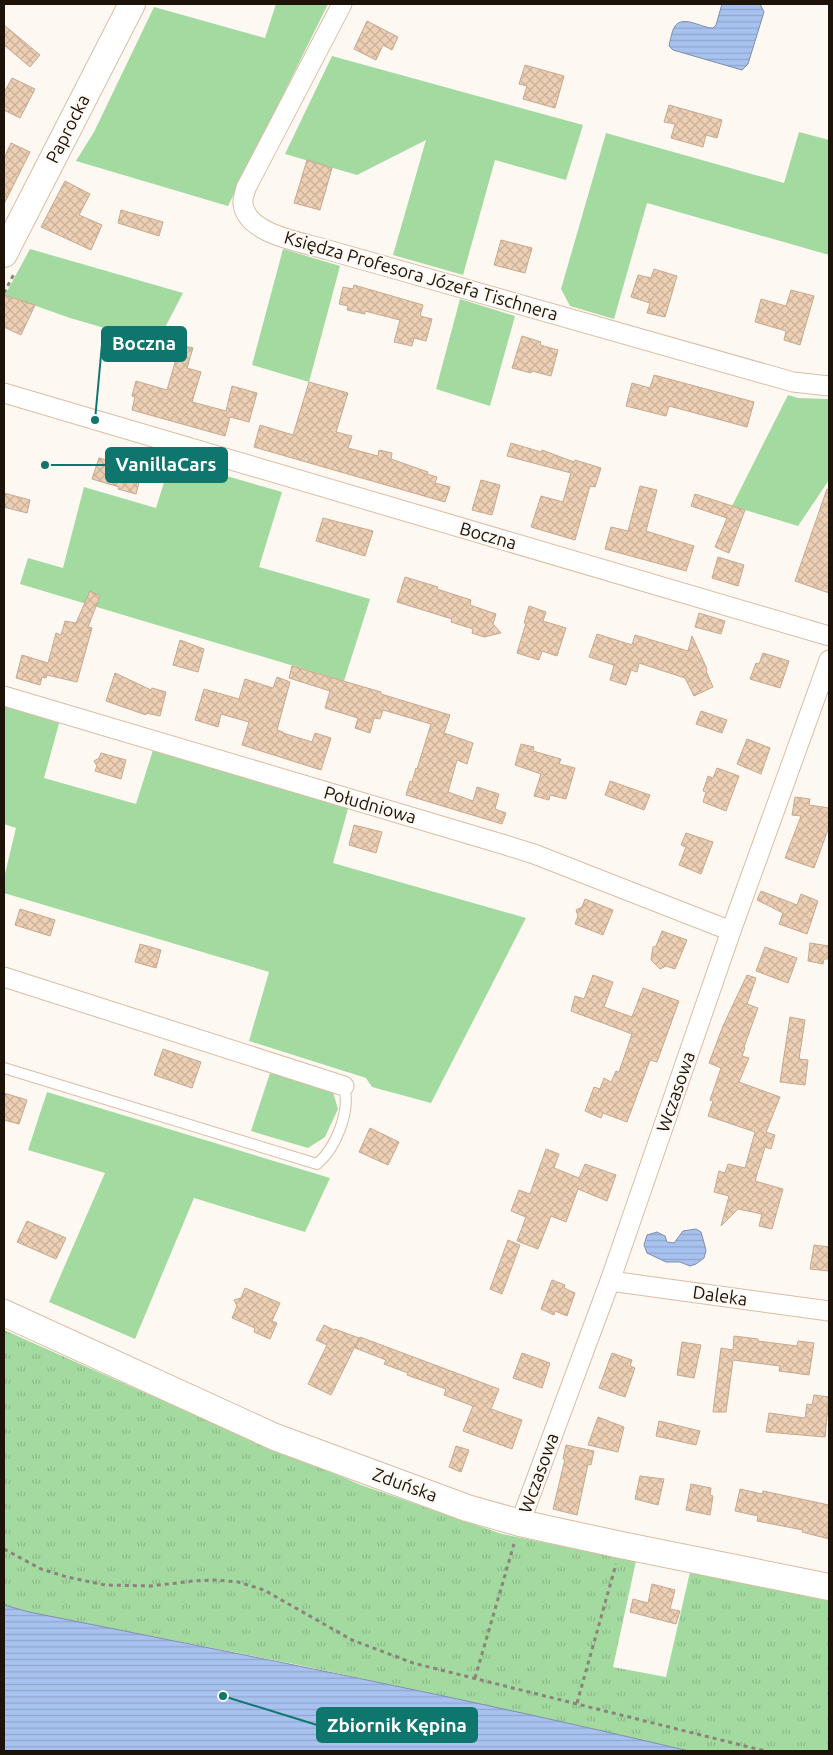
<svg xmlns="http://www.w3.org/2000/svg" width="833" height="1755" viewBox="0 0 833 1755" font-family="Ubuntu,sans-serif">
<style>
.green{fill:#a3daa0}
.park{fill:url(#park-tufts)}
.water{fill:url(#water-rules);stroke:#7e8eab}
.building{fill:url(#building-cross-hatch);stroke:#c6aa90}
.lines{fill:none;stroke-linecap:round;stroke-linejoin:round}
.lane-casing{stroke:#dabda3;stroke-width:12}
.street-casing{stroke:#dabda3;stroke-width:21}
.secondary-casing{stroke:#dabda3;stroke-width:28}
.path{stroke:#8c847b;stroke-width:3;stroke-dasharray:4 4;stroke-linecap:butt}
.lane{stroke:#fff;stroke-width:10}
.street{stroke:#fff;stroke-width:19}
.secondary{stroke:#fff;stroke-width:26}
.labels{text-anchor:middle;stroke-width:4;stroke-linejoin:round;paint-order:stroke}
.street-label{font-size:18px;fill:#1d1309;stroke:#fef8f2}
.leader{fill:none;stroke:#0f766e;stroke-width:2}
.callout-dot{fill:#0f766e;stroke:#fef8f2;stroke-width:2}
.callout{fill:#0f766e;stroke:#0f766e;stroke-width:2}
.callout-label{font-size:19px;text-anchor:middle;font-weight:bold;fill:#fff}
</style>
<defs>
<pattern id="park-tufts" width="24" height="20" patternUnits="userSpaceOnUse" patternTransform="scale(1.25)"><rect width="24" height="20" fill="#a3daa0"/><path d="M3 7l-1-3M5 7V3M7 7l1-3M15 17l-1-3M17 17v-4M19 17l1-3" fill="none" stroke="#8cba88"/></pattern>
<pattern id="water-rules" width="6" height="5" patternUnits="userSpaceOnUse" patternTransform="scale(1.25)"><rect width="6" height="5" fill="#a8c2f0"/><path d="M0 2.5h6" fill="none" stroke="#90a6cc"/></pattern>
<pattern id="building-cross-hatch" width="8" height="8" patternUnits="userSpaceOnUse" patternTransform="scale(1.25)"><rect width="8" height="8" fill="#eccfb4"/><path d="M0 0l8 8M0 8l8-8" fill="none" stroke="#cab199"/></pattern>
</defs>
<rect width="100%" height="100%" fill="#fef8f2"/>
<g class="green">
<polygon points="276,4 328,4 228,206 76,161 94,132 154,7 265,38"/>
<polygon points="332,56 583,125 566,180 495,160 463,275 393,255 426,140 357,175 285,154"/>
<polygon points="799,132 829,140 829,255 647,203 614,319 570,306 561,289 606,133 784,183"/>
<polygon points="30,249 183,293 159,339 134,334 132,336 70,318 5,295"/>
<polygon points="283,249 340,266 309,382 252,365"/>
<polygon points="460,299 515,316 490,406 436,389"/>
<polygon points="788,395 798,398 829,399 829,480 798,526 732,506"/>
<polygon points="171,460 282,492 259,567 370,599 344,681 20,584 28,558 63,568 84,487 156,508"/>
<polygon points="4,704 60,720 44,778 136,804 153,750 349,805 333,863 526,918 431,1103 372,1087 366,1078 249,1041 269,972 4,893 4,878 16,828 4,824"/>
<polygon points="271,1070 332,1089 338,1109 325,1137 308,1148 251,1131"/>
<polygon points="47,1092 330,1178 305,1232 194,1198 135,1339 49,1302 105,1173 28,1150"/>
</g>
<polygon class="park" points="4,1330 143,1392 361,1485 502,1534 636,1561 613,1667 666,1677 690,1572 829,1601 829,1751 689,1751 586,1727 299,1665 29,1612 4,1605"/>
<g class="water">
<path d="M 722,4 L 760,4 L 764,12 L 748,64 L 742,70 L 673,50 L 669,46 C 670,41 671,36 673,30 C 680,12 700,28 713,28 L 716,25 Z"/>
<polygon points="696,1229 701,1232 706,1250 704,1258 696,1264 690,1266 680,1262 666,1262 647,1253 644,1245 647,1235 657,1232 665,1236 667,1242 674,1243 683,1231"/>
<path d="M 4,1605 L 29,1612 C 250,1656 470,1699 689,1751 L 4,1751 Z"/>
</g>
<g class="building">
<polygon points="367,21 398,37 392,50 383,45 376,60 354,49"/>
<polygon points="4,25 40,55 30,67 4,45"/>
<polygon points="525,65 564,76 555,108 523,99 527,86 519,84"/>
<polygon points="12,78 35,89 20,118 4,110 4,93"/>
<polygon points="669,105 722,120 717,138 706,135 703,147 671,138 675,124 664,122"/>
<polygon points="11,143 30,152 4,204 4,158"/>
<polygon points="307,160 332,168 320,210 294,203"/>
<polygon points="65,181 90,194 79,215 102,225 91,250 41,227"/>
<polygon points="121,210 163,222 159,236 118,223"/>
<polygon points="501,240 532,248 525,273 494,265"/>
<polygon points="654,269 677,276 665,317 647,313 650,303 631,297 638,275 651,278"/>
<polygon points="354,285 423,305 420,316 432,319 426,341 414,338 412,346 394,342 400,320 365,311 365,314 347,310 348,306 339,304 343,287 353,289"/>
<polygon points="791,290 814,296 800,345 784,340 786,331 755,322 761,299 786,306"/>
<polygon points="4,295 35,305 21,335 4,327"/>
<polygon points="522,336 541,342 540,345 558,350 551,376 532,371 531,373 512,368"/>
<polygon points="180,345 193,348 187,368 201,372 192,402 226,411 232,386 257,393 249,422 230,417 225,436 132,410 135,397 132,396 136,381 167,390"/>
<polygon points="654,375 754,402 747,427 669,406 666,416 626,406 632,383 650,388"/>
<polygon points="309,382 348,393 336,432 352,436 348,448 378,456 379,450 392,453 391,459 428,472 427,474 437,477 435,483 450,487 445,502 254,447 260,425 293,435"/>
<polygon points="511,443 541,452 542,450 574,462 575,460 601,468 595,487 590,486 575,540 531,527 541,496 563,502 571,473 507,456"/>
<polygon points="99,458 127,466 126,471 141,475 136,494 118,489 119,487 92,479"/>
<polygon points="481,480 500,485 492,515 472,510"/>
<polygon points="640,486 657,490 646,531 694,546 686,571 605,549 611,527 628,531"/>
<polygon points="827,489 829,490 829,593 795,581"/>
<polygon points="4,493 30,500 27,513 4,507"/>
<polygon points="695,494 745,510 729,553 715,547 727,518 691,506"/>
<polygon points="323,518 373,531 365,556 316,541"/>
<polygon points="718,557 744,565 738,586 712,578"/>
<polygon points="405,577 438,587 437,589 471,600 470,605 496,614 493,624 501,633 484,637 472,633 473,629 451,622 452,619 397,602"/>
<polygon points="90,591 100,596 88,627 92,628 77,682 47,675 46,678 42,677 40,685 16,678 22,655 48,663 56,633 61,635 65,621 76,623"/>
<polygon points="529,606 546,612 543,621 566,628 557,656 542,651 539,660 517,653 526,623 524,623"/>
<polygon points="699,613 725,621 721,634 695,627"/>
<polygon points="597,634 632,645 635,635 688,651 692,636 707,669 706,671 713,687 694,696 685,678 639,663 637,672 631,670 626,685 610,680 614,665 589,657"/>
<polygon points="180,640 204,649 198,672 173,665"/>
<polygon points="763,653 789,661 780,688 750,679 756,663 759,664"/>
<polygon points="292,666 381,692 381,694 450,715 444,733 473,743 467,764 457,760 448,792 473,801 477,787 499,794 495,809 506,813 502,824 406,795 410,781 412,782 416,768 417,769 431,724 383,710 380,719 374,718 370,733 355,728 358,718 325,708 330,691 289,678"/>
<polygon points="115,673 151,690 152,688 166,692 160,716 146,713 146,715 106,701"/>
<polygon points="277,677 290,682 277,730 283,732 283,733 312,742 315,733 331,738 321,770 242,745 249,722 221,714 218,727 195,720 204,689 239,699 245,679 273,688"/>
<polygon points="701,711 727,720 722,733 696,724"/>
<polygon points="747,739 770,748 761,774 737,764"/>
<polygon points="521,744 534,747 533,751 561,759 559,764 575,768 566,799 550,795 549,800 534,796 541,774 515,765"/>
<polygon points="101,753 126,760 121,779 95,771 97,766 94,761 99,758"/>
<polygon points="717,768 739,776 726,811 703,802 706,792 703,791 708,776 713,778"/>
<polygon points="610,781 650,795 644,810 605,795"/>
<polygon points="795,797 810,799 809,805 829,808 829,827 814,868 785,858 801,816 792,815"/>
<polygon points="354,825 382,832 376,853 349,845"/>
<polygon points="686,833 713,842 701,874 679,865 686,847 681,845"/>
<polygon points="761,891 797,905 801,894 818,901 807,934 779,924 783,913 757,900"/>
<polygon points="585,899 613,910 603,935 575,924 578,916 576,910 582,907"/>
<polygon points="20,909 55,920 50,936 15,925"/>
<polygon points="662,931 687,940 675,969 666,966 660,969 651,960 653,947 656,946"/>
<polygon points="810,943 829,946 829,959 824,959 823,964 808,961"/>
<polygon points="140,944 161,950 156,968 135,962"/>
<polygon points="765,947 797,958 788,983 756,971"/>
<polygon points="593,975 613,982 604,1007 632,1017 643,988 679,1001 657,1062 650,1060 627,1122 603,1113 601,1118 585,1111 594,1087 600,1089 604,1078 611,1082 616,1071 619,1072 632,1034 571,1011 575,996 584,999"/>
<polygon points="747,975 756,978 747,1004 758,1008 744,1047 745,1048 742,1056 749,1058 739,1082 780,1097 766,1132 775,1135 771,1149 765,1147 755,1181 783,1189 772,1229 759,1226 762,1214 738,1209 721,1226 729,1196 714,1192 719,1171 725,1173 728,1164 745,1168 755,1132 708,1116 713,1101 710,1100 721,1068 709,1063 723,1026"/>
<polygon points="790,1017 805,1020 799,1059 808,1060 805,1085 780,1082"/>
<polygon points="163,1049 201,1062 192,1088 154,1075"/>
<polygon points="4,1093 27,1100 19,1124 4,1120"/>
<polygon points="370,1128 399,1142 388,1165 359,1152"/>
<polygon points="546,1149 559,1154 554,1168 579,1178 585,1164 616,1175 607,1201 578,1189 566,1222 551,1216 538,1249 517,1241 526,1217 511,1211 519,1190 530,1194"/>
<polygon points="27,1221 66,1238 56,1259 17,1242"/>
<polygon points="508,1240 520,1245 502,1294 490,1289"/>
<polygon points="814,1245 829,1247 829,1271 810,1269"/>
<polygon points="552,1280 565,1285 564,1288 575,1293 567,1316 555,1311 554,1315 541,1309"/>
<polygon points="245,1288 280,1303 272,1321 277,1323 270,1339 254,1332 255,1328 232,1318 237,1306 234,1300 241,1298"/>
<polygon points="324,1325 334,1330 335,1329 359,1338 331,1395 308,1384 327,1345 316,1340"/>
<polygon points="734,1336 758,1339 758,1341 797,1346 798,1341 814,1343 809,1375 779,1371 780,1366 733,1360 726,1412 713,1412 721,1348 733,1350"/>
<polygon points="360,1337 499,1389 491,1409 522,1420 512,1449 463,1431 473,1406 444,1395 446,1389 407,1375 408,1373 384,1364 386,1360 355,1348"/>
<polygon points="682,1342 701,1345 694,1378 677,1375"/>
<polygon points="522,1353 550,1363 542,1388 513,1378"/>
<polygon points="612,1353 632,1360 630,1366 635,1368 625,1397 599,1388"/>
<polygon points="814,1395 829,1397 825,1437 766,1432 769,1413 805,1418 807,1404 812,1405"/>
<polygon points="598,1417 624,1427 618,1452 588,1445"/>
<polygon points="659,1421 700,1431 696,1445 656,1436"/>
<polygon points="566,1445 594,1451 591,1465 588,1464 577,1515 553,1509 565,1459 563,1459"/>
<polygon points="456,1446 469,1450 461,1472 449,1467"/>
<polygon points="640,1476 664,1479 658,1505 635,1499"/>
<polygon points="691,1484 711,1488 710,1495 713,1496 710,1515 686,1510"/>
<polygon points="740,1489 762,1494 763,1491 829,1505 829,1539 802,1532 803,1530 757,1521 758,1516 735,1511"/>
<polygon points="652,1584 675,1590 670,1609 680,1611 676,1624 630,1612 633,1599 648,1603"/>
</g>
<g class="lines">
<g class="lane-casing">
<path id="lane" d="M 4,1068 L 317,1164 C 336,1148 351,1111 344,1086"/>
</g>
<g class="street-casing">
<g id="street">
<path d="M 342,4 L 246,188 C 245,193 242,199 243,204 C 247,235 303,242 328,250 L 793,382 L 829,386"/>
<polyline points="4,393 829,636"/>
<polyline points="4,696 502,844 534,854 731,931"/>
<polyline points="4,977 344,1086"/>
<polyline points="610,1281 829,1311"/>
<polyline points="520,1523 610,1281 731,931 829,660"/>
</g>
</g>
<g class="secondary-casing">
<g id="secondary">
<polyline points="4,254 132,4"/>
<polyline points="4,1313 275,1437 467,1508 520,1523 621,1545 829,1587"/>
</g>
</g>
<g class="path">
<polyline points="4,293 14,274"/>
<polyline points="4,1549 41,1569 67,1577 105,1585 151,1586 193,1581 215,1580 238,1582 264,1590 352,1640 413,1663 765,1751"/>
<polyline points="475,1678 514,1544"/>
<polyline points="577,1703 616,1564"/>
</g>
<use href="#lane" class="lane"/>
<use href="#street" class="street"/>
<use href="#secondary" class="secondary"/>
</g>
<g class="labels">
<g class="street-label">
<text transform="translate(68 129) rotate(-63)" y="6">Paprocka</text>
<text transform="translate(421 276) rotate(16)" y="6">Księdza Profesora Józefa Tischnera</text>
<text transform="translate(488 536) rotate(16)" y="6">Boczna</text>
<text transform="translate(370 805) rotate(16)" y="6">Południowa</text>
<text transform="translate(676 1092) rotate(-71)" y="6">Wczasowa</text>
<text transform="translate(720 1296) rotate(8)" y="6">Daleka</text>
<text transform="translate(539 1473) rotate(-70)" y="6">Wczasowa</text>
<text transform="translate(405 1485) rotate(20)" y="6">Zduńska</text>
</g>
</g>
<path class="leader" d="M95 420L102 344M45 465L106 465M223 1696L317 1725"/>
<g class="callout-dot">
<circle cx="95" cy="420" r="5"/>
<circle cx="45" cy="465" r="5"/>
<circle cx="223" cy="1696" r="5"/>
</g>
<g class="callout">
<rect x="102" y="327" width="84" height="34" rx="5"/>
<rect x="106" y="448" width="121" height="34" rx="5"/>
<rect x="317" y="1708" width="160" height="34" rx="5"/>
</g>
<g class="callout-label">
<text x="144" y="350">Boczna</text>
<text x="166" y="471">VanillaCars</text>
<text x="397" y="1732">Zbiornik Kępina</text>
</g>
<rect width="833" height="1755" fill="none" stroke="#1d1309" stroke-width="10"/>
</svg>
